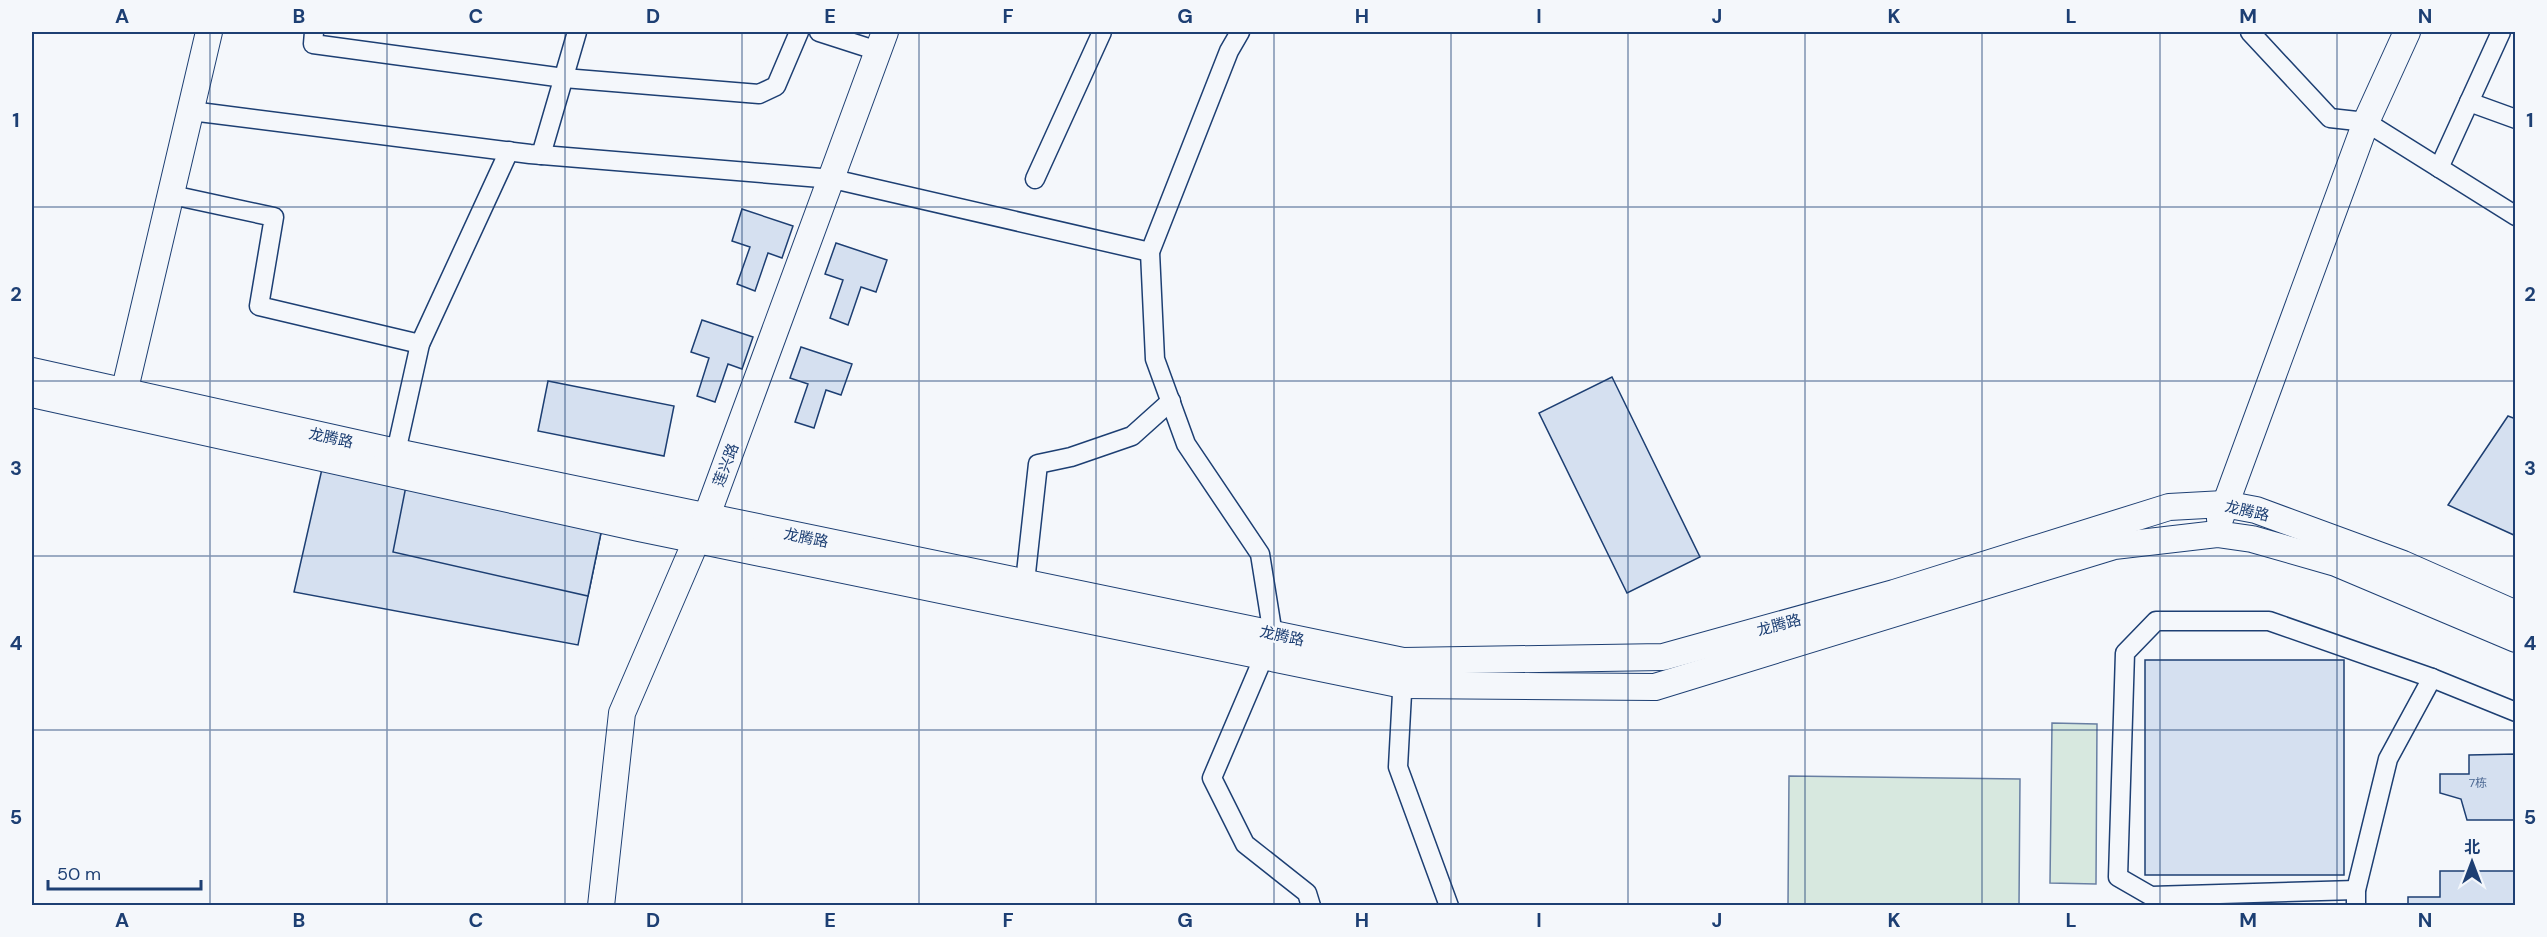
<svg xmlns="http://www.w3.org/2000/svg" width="2547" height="937" viewBox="0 0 2547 937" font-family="'DM Sans','Noto Sans SC',sans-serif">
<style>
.green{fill:#d7e8df;stroke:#687fa3;stroke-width:1.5}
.building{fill:#d5e0f0;stroke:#1d3f73;stroke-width:1.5}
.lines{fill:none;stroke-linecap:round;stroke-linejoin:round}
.street-casing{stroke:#1d3f73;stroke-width:21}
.secondary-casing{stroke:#1d3f73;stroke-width:28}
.street{stroke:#f4f7fb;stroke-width:18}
.secondary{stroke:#f4f7fb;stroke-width:26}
.grid{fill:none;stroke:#1d3f73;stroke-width:1.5;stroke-opacity:0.55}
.labels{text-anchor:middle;stroke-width:4.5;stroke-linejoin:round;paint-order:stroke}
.number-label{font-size:12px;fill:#4b6792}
.street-label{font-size:15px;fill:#1d3f73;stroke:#f4f7fb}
.neatline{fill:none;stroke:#1d3f73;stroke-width:2}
.grid-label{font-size:20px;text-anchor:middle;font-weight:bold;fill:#1d3f73}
</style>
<rect width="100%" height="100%" fill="#f4f7fb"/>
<g class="green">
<polygon points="2052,723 2097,724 2096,884 2050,883"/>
<polygon points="1789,776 2020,779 2019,905 1788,905"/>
</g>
<g class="building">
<polygon points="742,209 793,226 782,258 768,253 755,291 737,284 750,247 732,241"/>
<polygon points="836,243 887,260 876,292 861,287 848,325 830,318 843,280 825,274"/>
<polygon points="702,320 753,337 742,369 728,364 715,402 697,396 709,358 691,352"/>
<polygon points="801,347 852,364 841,395 826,390 814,428 795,422 808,384 790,378"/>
<polygon points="1612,377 1700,557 1627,593 1539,413"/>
<polygon points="548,381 674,406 664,456 538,431"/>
<polygon points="2508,416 2516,419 2516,536 2448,505"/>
<polygon points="322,469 602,528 578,645 294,592"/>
<polygon points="406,486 602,528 588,596 393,552"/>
<rect x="2145" y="660" width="199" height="215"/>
<polygon points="2516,754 2516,820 2467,820 2461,799 2440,793 2440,774 2469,774 2469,755"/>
<polygon points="2440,871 2516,871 2516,906 2408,906 2408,897 2440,897"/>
</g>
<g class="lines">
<g class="street-casing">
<g id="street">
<polyline points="314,32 313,44 564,78 759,94 776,86 799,32"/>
<polyline points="819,32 878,51"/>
<polyline points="1240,32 1229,51 1150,252 1155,359 1186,444 1260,554 1273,635 1212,778 1245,844 1307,893 1311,906"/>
<polyline points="2250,32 2330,118 2366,122 2516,216"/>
<polyline points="2469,102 2516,119"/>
<polyline points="191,111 530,154 833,179 1150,252"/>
<polyline points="541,155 577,32"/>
<polyline points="2439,168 2501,32"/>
<polyline points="1035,179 1102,32"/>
<polyline points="172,195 274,217 259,306 420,344"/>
<polyline points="396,452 420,344 509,151"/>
<polyline points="1025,582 1038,464 1071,457 1132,436 1171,401"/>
<polyline points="1403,675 1398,767 1449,906"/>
<polyline points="2356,890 2151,896 2118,877 2125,653 2156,621 2269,621 2432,678 2516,712"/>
<polyline points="2356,906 2356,890 2388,759 2432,678"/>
</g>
</g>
<g class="secondary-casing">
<g id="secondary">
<polyline points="32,371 396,452 1403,661 1663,657 1894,593 2169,507 2224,504 2256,510 2403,564 2516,614"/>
<polyline points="32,394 639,528 1403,685 1655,687 2114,546 2217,534 2252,539 2336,563 2516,639"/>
<polyline points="117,407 124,393 209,32"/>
<polyline points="2220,519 2366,122 2407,32"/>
<polyline points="601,906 622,713 706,518 885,32"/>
</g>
</g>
<use href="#street" class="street"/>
<use href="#secondary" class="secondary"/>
</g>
<path class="grid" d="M 210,32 L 210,906M 387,32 L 387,906M 565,32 L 565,906M 742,32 L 742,906M 919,32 L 919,906M 1096,32 L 1096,906M 1274,32 L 1274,906M 1451,32 L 1451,906M 1628,32 L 1628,906M 1805,32 L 1805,906M 1982,32 L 1982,906M 2160,32 L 2160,906M 2337,32 L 2337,906M 32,207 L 2516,207M 32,381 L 2516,381M 32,556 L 2516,556M 32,730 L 2516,730"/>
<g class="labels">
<g class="number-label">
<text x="2478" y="787">7栋</text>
</g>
<g class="street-label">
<text transform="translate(331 438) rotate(12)" y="5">龙腾路</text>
<text transform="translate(726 465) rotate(-69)" y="5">莲兴路</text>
<text transform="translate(2247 511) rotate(13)" y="5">龙腾路</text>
<text transform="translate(806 538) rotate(11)" y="5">龙腾路</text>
<text transform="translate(1779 625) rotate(-15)" y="5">龙腾路</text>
<text transform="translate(1282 636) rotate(12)" y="5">龙腾路</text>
</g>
</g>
<rect width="2547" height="937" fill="none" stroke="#f4f7fb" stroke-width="66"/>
<g transform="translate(2472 862)" stroke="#f4f7fb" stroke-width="4.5" paint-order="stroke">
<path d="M0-4.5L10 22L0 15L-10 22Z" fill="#1d3f73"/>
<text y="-9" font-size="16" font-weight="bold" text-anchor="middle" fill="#1d3f73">北</text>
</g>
<path d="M48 880v9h153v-9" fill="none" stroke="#1d3f73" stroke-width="3"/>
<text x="57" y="880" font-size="18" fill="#1d3f73" stroke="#f4f7fb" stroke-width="4.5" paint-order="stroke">50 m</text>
<rect x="33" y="33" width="2481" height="871" class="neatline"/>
<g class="grid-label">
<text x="122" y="23">A</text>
<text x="299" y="23">B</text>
<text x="476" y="23">C</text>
<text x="653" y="23">D</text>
<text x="830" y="23">E</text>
<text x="1008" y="23">F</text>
<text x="1185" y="23">G</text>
<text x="1362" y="23">H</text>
<text x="1539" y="23">I</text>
<text x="1717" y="23">J</text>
<text x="1894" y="23">K</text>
<text x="2071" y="23">L</text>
<text x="2248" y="23">M</text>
<text x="2425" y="23">N</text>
<text x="16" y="127">1</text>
<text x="2530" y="127">1</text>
<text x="16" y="301">2</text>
<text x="2530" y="301">2</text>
<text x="16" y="475">3</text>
<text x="2530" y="475">3</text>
<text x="16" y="650">4</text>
<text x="2530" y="650">4</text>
<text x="16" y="824">5</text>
<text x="2530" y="824">5</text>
<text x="122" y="927">A</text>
<text x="299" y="927">B</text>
<text x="476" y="927">C</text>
<text x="653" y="927">D</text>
<text x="830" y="927">E</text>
<text x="1008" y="927">F</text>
<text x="1185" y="927">G</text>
<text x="1362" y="927">H</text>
<text x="1539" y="927">I</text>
<text x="1717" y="927">J</text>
<text x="1894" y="927">K</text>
<text x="2071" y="927">L</text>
<text x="2248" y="927">M</text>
<text x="2425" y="927">N</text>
</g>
</svg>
